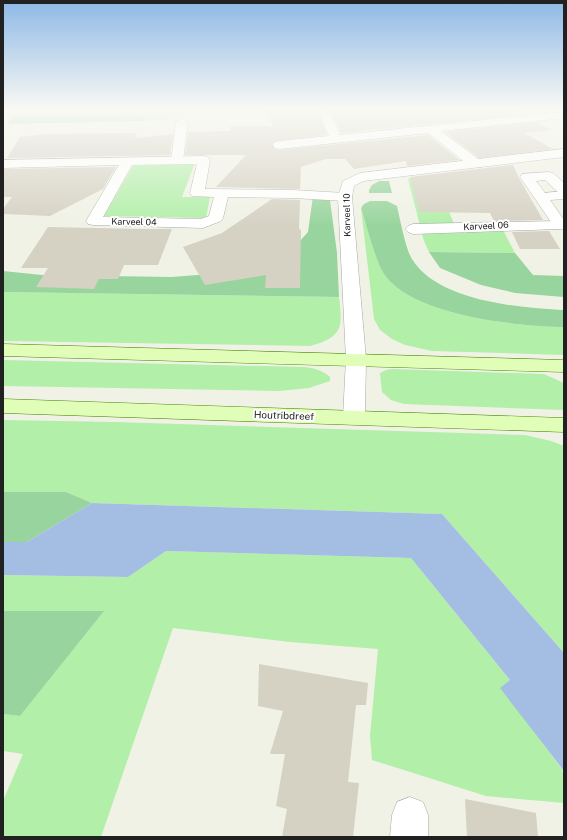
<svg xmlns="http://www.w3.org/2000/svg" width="567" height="840" viewBox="0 0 567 840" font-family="'Public Sans',sans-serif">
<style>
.grass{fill:#b2efa9}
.forest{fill:#98d49d}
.water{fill:#a4bde2}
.building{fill:#d5d1c3}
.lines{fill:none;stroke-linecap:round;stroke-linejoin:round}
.pedestrian-casing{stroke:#a8a8a8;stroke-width:1}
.minor-casing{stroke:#a8a8a8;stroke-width:1}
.tertiary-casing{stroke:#a8a8a8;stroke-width:1}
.secondary-casing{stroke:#427f00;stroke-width:1}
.pedestrian{fill:#fff;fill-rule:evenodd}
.minor{fill:#fff;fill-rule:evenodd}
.tertiary{fill:#fff;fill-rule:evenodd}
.secondary{fill:#e1feb8;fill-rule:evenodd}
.labels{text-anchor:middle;stroke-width:4;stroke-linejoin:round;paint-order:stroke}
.far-street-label{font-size:9px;fill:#212121;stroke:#fff}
.street-label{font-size:10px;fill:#212121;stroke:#fff}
</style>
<rect width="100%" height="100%" fill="#f1f2e6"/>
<g class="grass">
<polygon points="19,109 188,109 180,118 146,121 142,115 135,114 13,116"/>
<polygon points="195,163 182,197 210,197 206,218 104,216 134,164"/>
<polygon points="412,177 438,183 454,224 503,230 515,253 429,252 424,241 408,179"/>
<path d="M 361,208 C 367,226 373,251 381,269 C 405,316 517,326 564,327 L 564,355 L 432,351 L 405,345 L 392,339 L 380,330 L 374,319 Z"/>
<path d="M 3,292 L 339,297 C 343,329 342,337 310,346 L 3,341 Z"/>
<path d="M 3,360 L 304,367 C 314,368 322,370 330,377 L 330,381 L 309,388 L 279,391 L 3,386 Z"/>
<polygon points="392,369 544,374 564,383 564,410 404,404 391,400 382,392 380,373 386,370"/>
<polygon points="3,420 115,422 525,435 551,441 564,446 564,653 442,514 92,503 66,492 3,492"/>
<polygon points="166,551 411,558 510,680 501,688 562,769 564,778 564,803 486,796 372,760 370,736 378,649 290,642 173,628 101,837 3,837 3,801 23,754 3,751 3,714 20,716 103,612 3,611 3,575 128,577"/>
</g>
<g class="forest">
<polygon points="135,114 142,115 146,121 7,124 13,116"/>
<polygon points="379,181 389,181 392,193 369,193 369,190 372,185"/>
<polygon points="313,196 330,200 337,253 339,297 3,292 3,271 42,275 171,277 224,273 299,242 308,232"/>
<path d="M 370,201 L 387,201 L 397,206 C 400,219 406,250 412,259 C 437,301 520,308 564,310 L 564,327 C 517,326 405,316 381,269 C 373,251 367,227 361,208 L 364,204 Z"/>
<polygon points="429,252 515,253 533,275 564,276 564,297 515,293 481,285 440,268"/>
<polygon points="3,492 66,492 92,503 27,542 3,542"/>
<polygon points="3,611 104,611 20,716 3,714"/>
</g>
<polygon class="water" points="92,503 442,514 564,653 564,771 500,688 510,680 411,558 166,551 128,577 3,575 3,542 27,542"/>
<g class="building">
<polygon points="264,109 317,109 327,135 275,141 272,144 275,149 279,150 428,135 459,160 407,166 406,161 354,169 345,159 326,159 301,167 300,189 216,187 246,155 185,155 188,132 230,131 231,126 273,126"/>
<polygon points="330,109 509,109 520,115 341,133"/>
<polygon points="536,122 551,130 524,133 553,149 479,158 445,132"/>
<polygon points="137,133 135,138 173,134 170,155 7,158 20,137 43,134"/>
<polygon points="513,165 519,178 543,220 494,221 490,213 419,212 410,177"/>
<polygon points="116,167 103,189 50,216 3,214 3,209 12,197 3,197 3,169"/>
<polygon points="272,199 300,200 299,229 301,230 300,288 265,288 266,275 205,285 183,247 222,233"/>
<polygon points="48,227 141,229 172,229 158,265 124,265 118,279 99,279 94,289 36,287 48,268 21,268"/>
<polygon points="549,231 560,249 520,249 512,232"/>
<polygon points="259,664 368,683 366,705 356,705 348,782 359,783 353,837 282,837 287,809 276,806 285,754 270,754 283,711 258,706"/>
<polygon points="465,799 536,813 538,837 467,837"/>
</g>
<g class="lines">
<g class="pedestrian-casing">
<g id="pedestrian">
<polygon points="182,119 188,122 183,160 181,163 173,163 171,160 176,122"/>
<polygon points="548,172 553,173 564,183 564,194 559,193 545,180 536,181 548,197 546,200 541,201 536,200 520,177 522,174"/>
<polygon points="560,221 564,222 564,228 560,229 413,234 408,232 405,229 408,226 413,224"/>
<polygon points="410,797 423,802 428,815 428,837 390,837 392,815 397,802"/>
</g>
</g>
<g class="minor-casing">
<g id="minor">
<polygon points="318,109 328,109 340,135 531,115 524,109 537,109 544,114 564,112 564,118 441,131 481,161 482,164 481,167 471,167 428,133 279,149 275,148 273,145 275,142 279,141 329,136"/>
<path d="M 204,156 L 208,157 L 210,160 L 205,189 L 293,190 L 345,193 L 350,194 L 352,197 L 350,200 L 345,201 L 293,198 L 228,197 L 223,218 L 221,221 L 203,228 L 93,225 L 88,224 L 86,221 L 119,165 L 3,168 L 3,160 ZM 197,164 L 190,193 L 192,196 L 214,197 L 209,216 L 201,219 L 103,217 L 132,165 Z"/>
<polygon points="564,191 564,199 550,200 564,220 564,229 555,228 534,197 536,194"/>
</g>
</g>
<g class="tertiary-casing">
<polygon id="tertiary" points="564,149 564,157 363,181 354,186 352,197 366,359 365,417 362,422 354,424 346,422 343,417 346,359 338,197 343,181 360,173"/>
</g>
<g class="secondary-casing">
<g id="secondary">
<polygon points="3,344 564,360 564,372 3,356"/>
<polygon points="3,399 564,418 564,432 3,413"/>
</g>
</g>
<use href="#pedestrian" class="pedestrian"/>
<use href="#minor" class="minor"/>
<use href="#tertiary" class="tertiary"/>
<use href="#secondary" class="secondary"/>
</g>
<linearGradient id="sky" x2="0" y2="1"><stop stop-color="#8db8e6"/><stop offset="0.48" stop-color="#f9f9f4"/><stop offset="1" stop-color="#f9f9f4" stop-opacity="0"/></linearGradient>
<rect width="567" height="227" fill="url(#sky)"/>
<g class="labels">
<g class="far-street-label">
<text transform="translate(347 215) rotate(-91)" y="3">Karveel 10</text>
<text transform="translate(134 222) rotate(1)" y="3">Karveel 04</text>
<text transform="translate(486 226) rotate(-3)" y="3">Karveel 06</text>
</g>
<g class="street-label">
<text transform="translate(284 415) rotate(2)" y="4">Houtribdreef</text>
</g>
</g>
<rect width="567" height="840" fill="none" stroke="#212121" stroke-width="8"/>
</svg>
